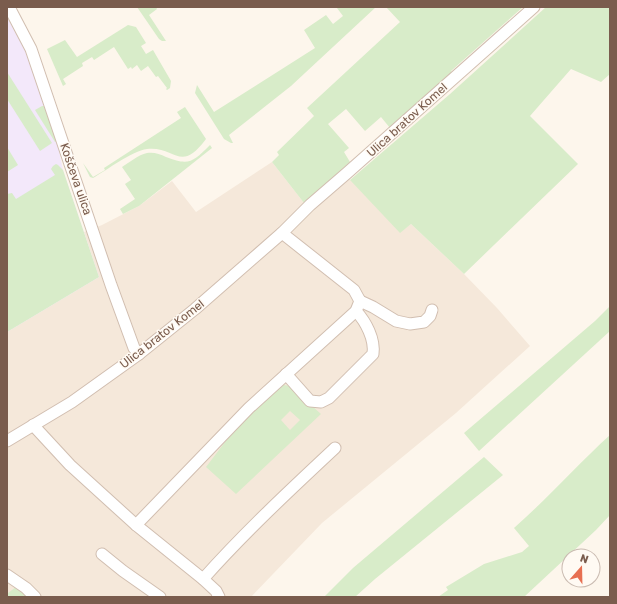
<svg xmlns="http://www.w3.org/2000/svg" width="617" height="604" viewBox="0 0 617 604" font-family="Rubik,sans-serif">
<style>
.residential{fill:#f5e8da}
.education{fill:#f3e8fa}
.green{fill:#d8ecc9;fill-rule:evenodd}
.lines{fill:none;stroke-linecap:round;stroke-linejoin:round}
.street-casing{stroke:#d1beb0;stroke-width:13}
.street{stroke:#fff;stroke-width:11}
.labels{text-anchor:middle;stroke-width:3;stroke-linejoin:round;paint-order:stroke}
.street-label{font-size:12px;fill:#7a5c4d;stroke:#fffaf3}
</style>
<rect width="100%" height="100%" fill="#fdf6ec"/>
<polygon class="residential" points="272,162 304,203 341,170 400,232 411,224 464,274 497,308 530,346 456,413 322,523 251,597 40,597 8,593 7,595 7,332 99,277 84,232 102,225 139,206 172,181 196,212"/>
<polygon class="education" points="7,17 25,49 38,83 44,106 57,141 63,170 99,277 7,332"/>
<g class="green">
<polygon points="137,7 156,7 157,9 149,15 166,41 162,41 159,39"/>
<polygon points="339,7 376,7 291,86 229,135 233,143 231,143 224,139 195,93 197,85 214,112 315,48 304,30 326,15 333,24 343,16 337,8"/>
<polygon points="386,7 523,7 451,71 452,73 390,128 381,117 365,131 346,109 328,124 349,148 344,152 350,162 304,203 272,162 279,155 277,152 314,116 307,108 400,22"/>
<polygon points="546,7 610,7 610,74 601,82 571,69 530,116 578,164 464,274 411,224 400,233 350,180 450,94"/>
<polygon points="128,25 136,27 146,43 141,46 146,54 153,50 171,81 170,88 167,90 166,89 167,88 158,76 156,77 148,66 141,71 137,65 132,69 131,67 128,69 114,47 94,60 92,57 82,63 83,66 63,79 66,84 63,86 47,49 65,40 77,57"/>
<polygon points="7,72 52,143 40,151 7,99"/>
<polygon points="42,106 44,106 57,141 55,142 35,110"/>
<path d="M 185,107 L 206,139 C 180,174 176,146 147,149 C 132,151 107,170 93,178 L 90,177 L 83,163 L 93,177 L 105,170 L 104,168 L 181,118 L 177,112 Z"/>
<path d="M 210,145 L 212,148 L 139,206 L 123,214 L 120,209 L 135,199 L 125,184 L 131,180 L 122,167 C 130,162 138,155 147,153 C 154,152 160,154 166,157 C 189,166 193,162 210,145 Z"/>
<polygon points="7,147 18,165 7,172"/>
<polygon points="56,164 58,165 63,170 99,277 7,332 7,194 12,193 16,199 55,175 51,169 53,166"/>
<polygon points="610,306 610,331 479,451 464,433 595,321"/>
<path d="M 284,385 L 290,386 L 321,414 L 236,494 L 206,467 L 238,425 L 278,386 ZM 290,411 L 300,420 L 290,430 L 281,420 Z"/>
<path d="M 610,435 L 610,515 L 596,530 L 524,597 L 438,597 L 448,590 L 446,587 L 484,564 L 522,552 L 529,546 L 514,528 C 548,498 577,465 610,435 Z"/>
<polygon points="484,457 503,475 375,579 355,597 324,597 353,568"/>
<polygon points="16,587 29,597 7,597 8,593"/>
</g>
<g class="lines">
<g class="street-casing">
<g id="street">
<polyline points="9,7 31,49 111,285 134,348 139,354"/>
<polyline points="360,301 373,307 396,321 410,324 424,322 430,316 432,310"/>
<path d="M 286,374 L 310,401 L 321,402 L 329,398 L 373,354 C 375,339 366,322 356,311"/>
<polyline points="33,425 70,465 136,525 203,579 216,591 219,597"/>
<polyline points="7,441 72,402 139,354 195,309 282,233 310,205 347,173 534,7"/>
<polyline points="136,525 249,408 356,311 360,301 354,290 282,233"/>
<polyline points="102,554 123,571 160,597"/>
<polyline points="7,575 26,588 35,597"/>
<path d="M 203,579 C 245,532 290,490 335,448"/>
</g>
</g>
<use href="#street" class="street"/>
</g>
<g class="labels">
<g class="street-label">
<text transform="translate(407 120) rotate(-42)" y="4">Ulica bratov Komel</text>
<text transform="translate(76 179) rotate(71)" y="4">Koščeva ulica</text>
<text transform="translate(162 334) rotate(-38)" y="4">Ulica bratov Komel</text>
</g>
</g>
<rect width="617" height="604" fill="none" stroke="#7a5c4d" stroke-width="16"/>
<g transform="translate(581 568) rotate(20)"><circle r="19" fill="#fffaf3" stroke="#cabbb1"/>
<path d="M0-3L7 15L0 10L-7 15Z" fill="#e76f51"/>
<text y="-6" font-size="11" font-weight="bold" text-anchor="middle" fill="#7a5c4d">N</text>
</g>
</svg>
